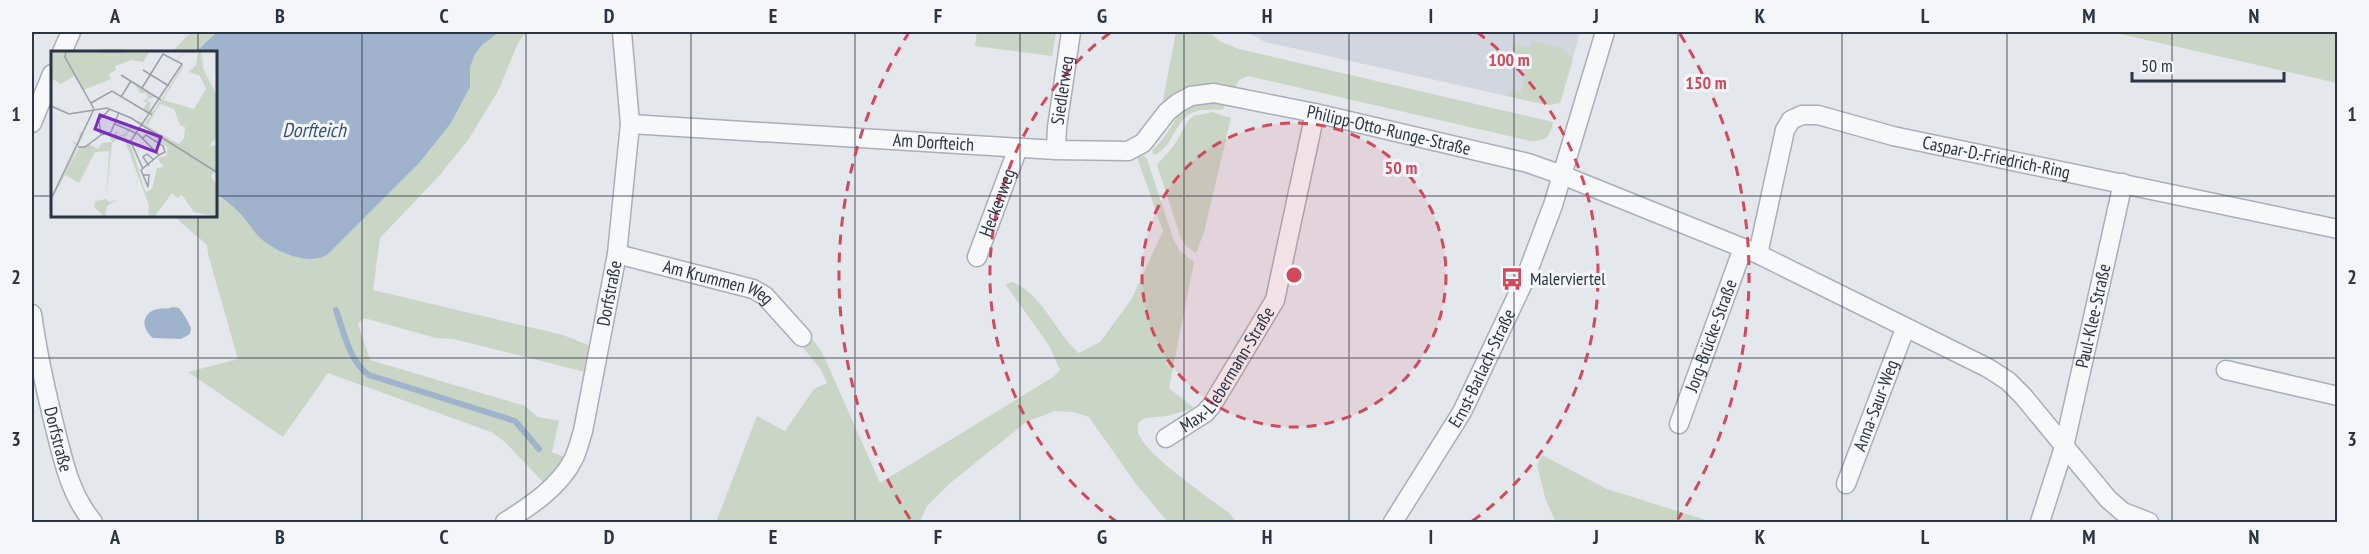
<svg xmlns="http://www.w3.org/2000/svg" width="2369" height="554" viewBox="0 0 2369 554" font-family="'PT Sans Narrow',sans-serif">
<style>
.built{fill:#d2d6de}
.green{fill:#c9d6c5}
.water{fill:#9fb4cc}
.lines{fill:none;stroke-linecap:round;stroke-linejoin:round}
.stream{stroke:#9fb4cc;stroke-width:6}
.street-casing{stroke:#a9aeb7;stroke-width:21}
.street{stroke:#f7f8fa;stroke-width:18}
.grid{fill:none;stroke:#2b3445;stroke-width:1.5;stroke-opacity:0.55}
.ring{fill:none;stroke:#d1495b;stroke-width:3;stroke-dasharray:10 8}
.labels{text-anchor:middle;stroke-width:6;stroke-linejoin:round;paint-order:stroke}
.street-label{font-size:18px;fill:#2b3445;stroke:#f4f6f9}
.poi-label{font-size:18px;fill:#2b3445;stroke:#f4f6f9;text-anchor:start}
.water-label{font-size:20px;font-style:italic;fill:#34527a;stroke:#f4f6f9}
.inset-river{fill:none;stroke:#9fb4cc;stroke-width:3}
.inset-road{fill:none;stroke:#9a9fa9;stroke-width:1.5}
.view{fill:#7b2cbf;fill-opacity:0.15;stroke:#7b2cbf;stroke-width:3}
.inset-edge{fill:none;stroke:#2b3445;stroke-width:3}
.centre{fill:#d1495b;stroke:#f4f6f9;stroke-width:3}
.ring-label{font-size:18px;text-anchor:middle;font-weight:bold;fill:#d1495b;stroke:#f4f6f9;stroke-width:6;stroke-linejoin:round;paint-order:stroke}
.neatline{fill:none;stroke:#2b3445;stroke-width:2}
.grid-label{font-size:20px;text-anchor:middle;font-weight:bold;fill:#2b3445}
</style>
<rect width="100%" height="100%" fill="#e4e7ec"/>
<polygon class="built" points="1247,32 1580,32 1560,103 1547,105 1265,42"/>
<g class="green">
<polygon points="191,32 527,32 518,43 498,91 468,140 439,176 380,238 373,290 563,335 593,347 589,373 454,339 436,338 364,318 358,324 370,360 525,406 538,417 559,421 552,452 564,457 558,470 544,483 505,442 491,432 328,373 283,437 188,372 238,359 208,254 207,245 176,218 167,216 216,216 216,52 172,52"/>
<polygon points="977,32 1056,32 1052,56 975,46"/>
<path d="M 1176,32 L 1208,32 L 1221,42 L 1239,49 L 1553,122 C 1550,138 1545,141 1530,141 L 1248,76 L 1239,80 L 1235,88 C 1203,83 1188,84 1162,105 Z"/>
<polygon points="2112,32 2337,32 2337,83"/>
<polygon points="1533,41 1563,49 1573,59 1560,103 1547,105 1507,96 1510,90 1521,93 1526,66 1510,62 1513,44 1529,48"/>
<path d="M 1202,101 L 1225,104 L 1223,109 C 1213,111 1202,108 1191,113 C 1174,122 1173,148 1154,155 L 1152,151 C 1156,146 1161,142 1165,136 C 1176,120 1181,106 1202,101 Z"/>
<polygon points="1212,112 1231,118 1204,232 1196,253 1186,246 1181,238 1157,165 1175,144 1188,121 1194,116"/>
<path d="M 1144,156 L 1147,159 L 1173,238 L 1179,250 L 1194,262 L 1169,388 L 1194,408 L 1167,416 L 1145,418 L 1139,422 C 1137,426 1137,431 1139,435 C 1148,456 1209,498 1229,513 L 1236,522 L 1168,522 L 1136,484 L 1089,417 L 1073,412 L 1055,411 L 1026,422 L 949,484 L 927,506 L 920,522 L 716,522 L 757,416 L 785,431 L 814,389 L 827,383 L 820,368 L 800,344 L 809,335 L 822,352 L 880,483 L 1053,377 L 1060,370 L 1050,347 L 1006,285 L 1011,282 C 1040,290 1057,335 1079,353 L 1100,342 L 1131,300 L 1163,231 L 1137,157 Z"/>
<polygon points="1542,455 1607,489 1712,522 1556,522 1546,501 1537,465"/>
</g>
<g class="water">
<path d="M 217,32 L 499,32 L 482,45 L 475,54 L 470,67 L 470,87 L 451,123 L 419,163 L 327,255 C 308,265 282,254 265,242 C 256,236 251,226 244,218 C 237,209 225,200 216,193 L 216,52 L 196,52 Z"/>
<path d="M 173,307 L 179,308 C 183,313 188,321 191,328 L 190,334 L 181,339 L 153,338 C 143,330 140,316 154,310 C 161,307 166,310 173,307 Z"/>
</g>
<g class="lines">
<path class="stream" d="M 336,310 C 344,332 349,361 369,375 L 515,421 L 539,449"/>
<g class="street-casing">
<g id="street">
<polyline points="62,52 71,32"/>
<polyline points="32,123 52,74"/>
<path id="s1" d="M 630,124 L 1056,150 L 1128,151 L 1143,143 L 1167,112 L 1178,103 L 1191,96 L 1214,93 L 1315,113 L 1528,163 L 1562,175 L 1758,254 L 1988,368 L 2008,381 L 2023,396 L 2108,499 L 2123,512 L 2149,522"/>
<path id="s2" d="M 1056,150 L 1057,127 L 1071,32"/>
<path id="s3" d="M 617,254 L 753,289 L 765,296 L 802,337"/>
<path id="s4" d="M 1758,254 L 1785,130 L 1791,120 L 1802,115 L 1818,115 L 1893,136 L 2338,229"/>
<path id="s5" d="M 977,257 L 1018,148"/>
<path id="s6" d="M 32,314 C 37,351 45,387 54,424 C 63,459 69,493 93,522"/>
<polyline points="2226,370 2338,396"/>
<path id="s7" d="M 1679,424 L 1743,248"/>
<path id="s8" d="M 1166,438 L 1205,413 L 1212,405 L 1275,300 L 1315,113"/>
<path id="s9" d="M 1846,484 L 1905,329"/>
<path id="s10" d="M 505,522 C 529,507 561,486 574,458 C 578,450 580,440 583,431 L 617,254 L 630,124 L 622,32"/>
<path id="s11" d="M 1393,522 L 1462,412 L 1525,279 L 1553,205 L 1605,32"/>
<path id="s12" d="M 2040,522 L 2064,447 L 2123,183"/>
</g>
</g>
<use href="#street" class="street"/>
</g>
<path class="grid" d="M 198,32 L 198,52M 362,32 L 362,522M 526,32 L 526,522M 691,32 L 691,522M 855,32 L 855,522M 1020,32 L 1020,522M 1184,32 L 1184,522M 1349,32 L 1349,522M 1514,32 L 1514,522M 1678,32 L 1678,522M 1842,32 L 1842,522M 2007,32 L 2007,522M 2172,32 L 2172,522M 32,196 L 52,196M 216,196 L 2338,196M 198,216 L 198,522M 32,358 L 2338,358"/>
<circle cx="1294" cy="275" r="152" fill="#d1495b" fill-opacity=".12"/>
<g class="ring">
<circle cx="1294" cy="275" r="152"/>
<path d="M1117 522A304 304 0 0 1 1111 32M1477 32A304 304 0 0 1 1471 522"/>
<path d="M910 519A455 455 0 0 1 908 34M1680 34A455 455 0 0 1 1678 519"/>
</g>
<defs>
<g id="bus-bare" transform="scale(1.8)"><path d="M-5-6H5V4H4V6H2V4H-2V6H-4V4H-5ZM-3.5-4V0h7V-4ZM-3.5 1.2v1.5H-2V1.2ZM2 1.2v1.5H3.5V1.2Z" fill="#d1495b" stroke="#f4f6f9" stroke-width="2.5" paint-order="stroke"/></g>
</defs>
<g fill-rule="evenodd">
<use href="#bus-bare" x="1512" y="279"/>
</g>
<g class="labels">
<g class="street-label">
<text dy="6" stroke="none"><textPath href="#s2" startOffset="60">Siedlerweg</textPath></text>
<text dy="6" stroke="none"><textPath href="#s1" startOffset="786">Philipp-Otto-Runge-Straße</textPath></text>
<text dy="6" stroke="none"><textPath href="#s1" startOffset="304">Am Dorfteich</textPath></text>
<text dy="6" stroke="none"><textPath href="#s4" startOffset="350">Caspar-D.-Friedrich-Ring</textPath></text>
<text dy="6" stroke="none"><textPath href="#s5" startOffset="58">Heckenweg</textPath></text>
<text dy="6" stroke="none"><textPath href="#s3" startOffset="105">Am Krummen Weg</textPath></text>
<text dy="6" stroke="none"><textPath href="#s10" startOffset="264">Dorfstraße</textPath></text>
<text dy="6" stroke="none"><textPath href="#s12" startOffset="213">Paul-Klee-Straße</textPath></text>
<text dy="6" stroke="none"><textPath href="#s7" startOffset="94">Jorg-Brücke-Straße</textPath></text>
<text dy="6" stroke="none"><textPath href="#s8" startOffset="94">Max-Liebermann-Straße</textPath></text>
<text dy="6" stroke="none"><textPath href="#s11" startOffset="178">Ernst-Barlach-Straße</textPath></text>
<text dy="6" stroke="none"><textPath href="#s9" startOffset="84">Anna-Saur-Weg</textPath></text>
<text dy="6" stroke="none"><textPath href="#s6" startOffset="128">Dorfstraße</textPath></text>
</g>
<g class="poi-label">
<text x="1530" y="285">Malerviertel</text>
</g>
<g class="water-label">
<text x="314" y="137">Dorfteich</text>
</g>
</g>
<g transform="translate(51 51)">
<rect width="166" height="166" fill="#e4e7ec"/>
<path d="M 0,0 L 99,0 L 92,11 L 81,9 L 64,15 L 65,19 L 58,23 L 60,28 L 32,39 L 23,25 L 10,33 L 0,27 ZM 134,0 L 150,0 L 151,13 L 151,0 L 152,17 L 166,42 L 151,16 L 166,45 L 166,86 L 158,95 L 166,94 L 166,123 L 163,121 L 160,125 L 166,135 L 166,166 L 143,161 L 131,144 L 126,147 L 121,142 L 103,166 L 97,166 L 98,154 L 72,85 L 61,92 L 55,148 L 58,151 L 66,149 L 56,155 L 54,166 L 43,156 L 44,150 L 55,148 L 58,100 L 44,101 L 28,132 L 14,124 L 0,150 L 0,146 L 26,96 L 20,89 L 27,93 L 29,81 L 33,82 L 16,121 L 28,97 L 38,93 L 47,98 L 51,92 L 61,91 L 59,86 L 66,80 L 67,85 L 75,82 L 80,73 L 89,80 L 80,78 L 74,86 L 80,94 L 93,137 L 95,141 L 101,138 L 106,117 L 113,116 L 106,107 L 115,105 L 117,97 L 92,78 L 102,81 L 95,75 L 96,71 L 94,74 L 92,74 L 86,70 L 89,67 L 94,66 L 87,69 L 93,73 L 101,63 L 99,63 L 92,58 L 96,52 L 91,50 L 96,48 L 98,44 L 95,47 L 96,42 L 89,42 L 86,36 L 84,39 L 86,35 L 87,35 L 103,46 L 98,48 L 99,45 L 96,51 L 100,50 L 98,61 L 104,59 L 109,49 L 106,47 L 110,50 L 131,15 L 126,8 ZM 134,1 L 147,1 L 145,14 L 138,21 L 149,25 L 155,38 L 143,58 L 112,49 L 132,16 L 127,8 ZM 109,53 L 123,58 L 129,74 L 134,76 L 133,87 L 128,93 L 96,75 Z" fill="#c9d6c5" fill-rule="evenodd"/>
<path class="inset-river" d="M 50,0 L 72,0"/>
<path class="inset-road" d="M 15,0 L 14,6 L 43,58M 92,19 L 118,35M 70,24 L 110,49M 70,46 L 80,30M 40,52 L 61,40 L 101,64M 0,55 L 18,63 L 56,57 L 80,67 L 167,122M 59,58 L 48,69 L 50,84 L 60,81 L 68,61M 64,73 L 87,83 L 108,104 L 114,101 L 112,95 L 95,84 L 92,87M 79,91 L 131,13 L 112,3 L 91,37M 80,91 L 92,118M 27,96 L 34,96 L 50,84M 98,115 L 92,106 L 96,103 L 103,109M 92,124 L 98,124 L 97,136 L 90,119 L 108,104M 0,148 L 43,58"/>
<path class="view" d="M 49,64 L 110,86 L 105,101 L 44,78 Z"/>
<rect width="166" height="166" class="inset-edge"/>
</g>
<circle cx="1294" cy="275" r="9" class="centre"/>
<g class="ring-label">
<text x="1509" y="66">100 m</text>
<text x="1706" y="89">150 m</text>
<text x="1401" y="174">50 m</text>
</g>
<rect width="2369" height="554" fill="none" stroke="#f4f6f9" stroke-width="66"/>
<path d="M2132 72v9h152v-9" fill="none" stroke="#2b3445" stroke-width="3"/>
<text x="2141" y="72" font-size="18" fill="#2b3445" stroke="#f4f6f9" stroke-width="4.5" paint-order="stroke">50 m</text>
<rect x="33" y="33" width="2303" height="488" class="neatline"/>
<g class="grid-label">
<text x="115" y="23">A</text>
<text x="280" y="23">B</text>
<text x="444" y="23">C</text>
<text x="609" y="23">D</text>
<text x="773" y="23">E</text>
<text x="938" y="23">F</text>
<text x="1102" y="23">G</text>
<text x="1267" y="23">H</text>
<text x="1431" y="23">I</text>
<text x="1596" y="23">J</text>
<text x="1760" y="23">K</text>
<text x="1925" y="23">L</text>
<text x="2089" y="23">M</text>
<text x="2254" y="23">N</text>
<text x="16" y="121">1</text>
<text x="2352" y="121">1</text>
<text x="16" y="284">2</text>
<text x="2352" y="284">2</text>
<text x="16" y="446">3</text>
<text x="2352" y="446">3</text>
<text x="115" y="544">A</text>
<text x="280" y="544">B</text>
<text x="444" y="544">C</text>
<text x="609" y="544">D</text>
<text x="773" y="544">E</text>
<text x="938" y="544">F</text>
<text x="1102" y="544">G</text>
<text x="1267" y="544">H</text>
<text x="1431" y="544">I</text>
<text x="1596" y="544">J</text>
<text x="1760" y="544">K</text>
<text x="1925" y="544">L</text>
<text x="2089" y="544">M</text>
<text x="2254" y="544">N</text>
</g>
</svg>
